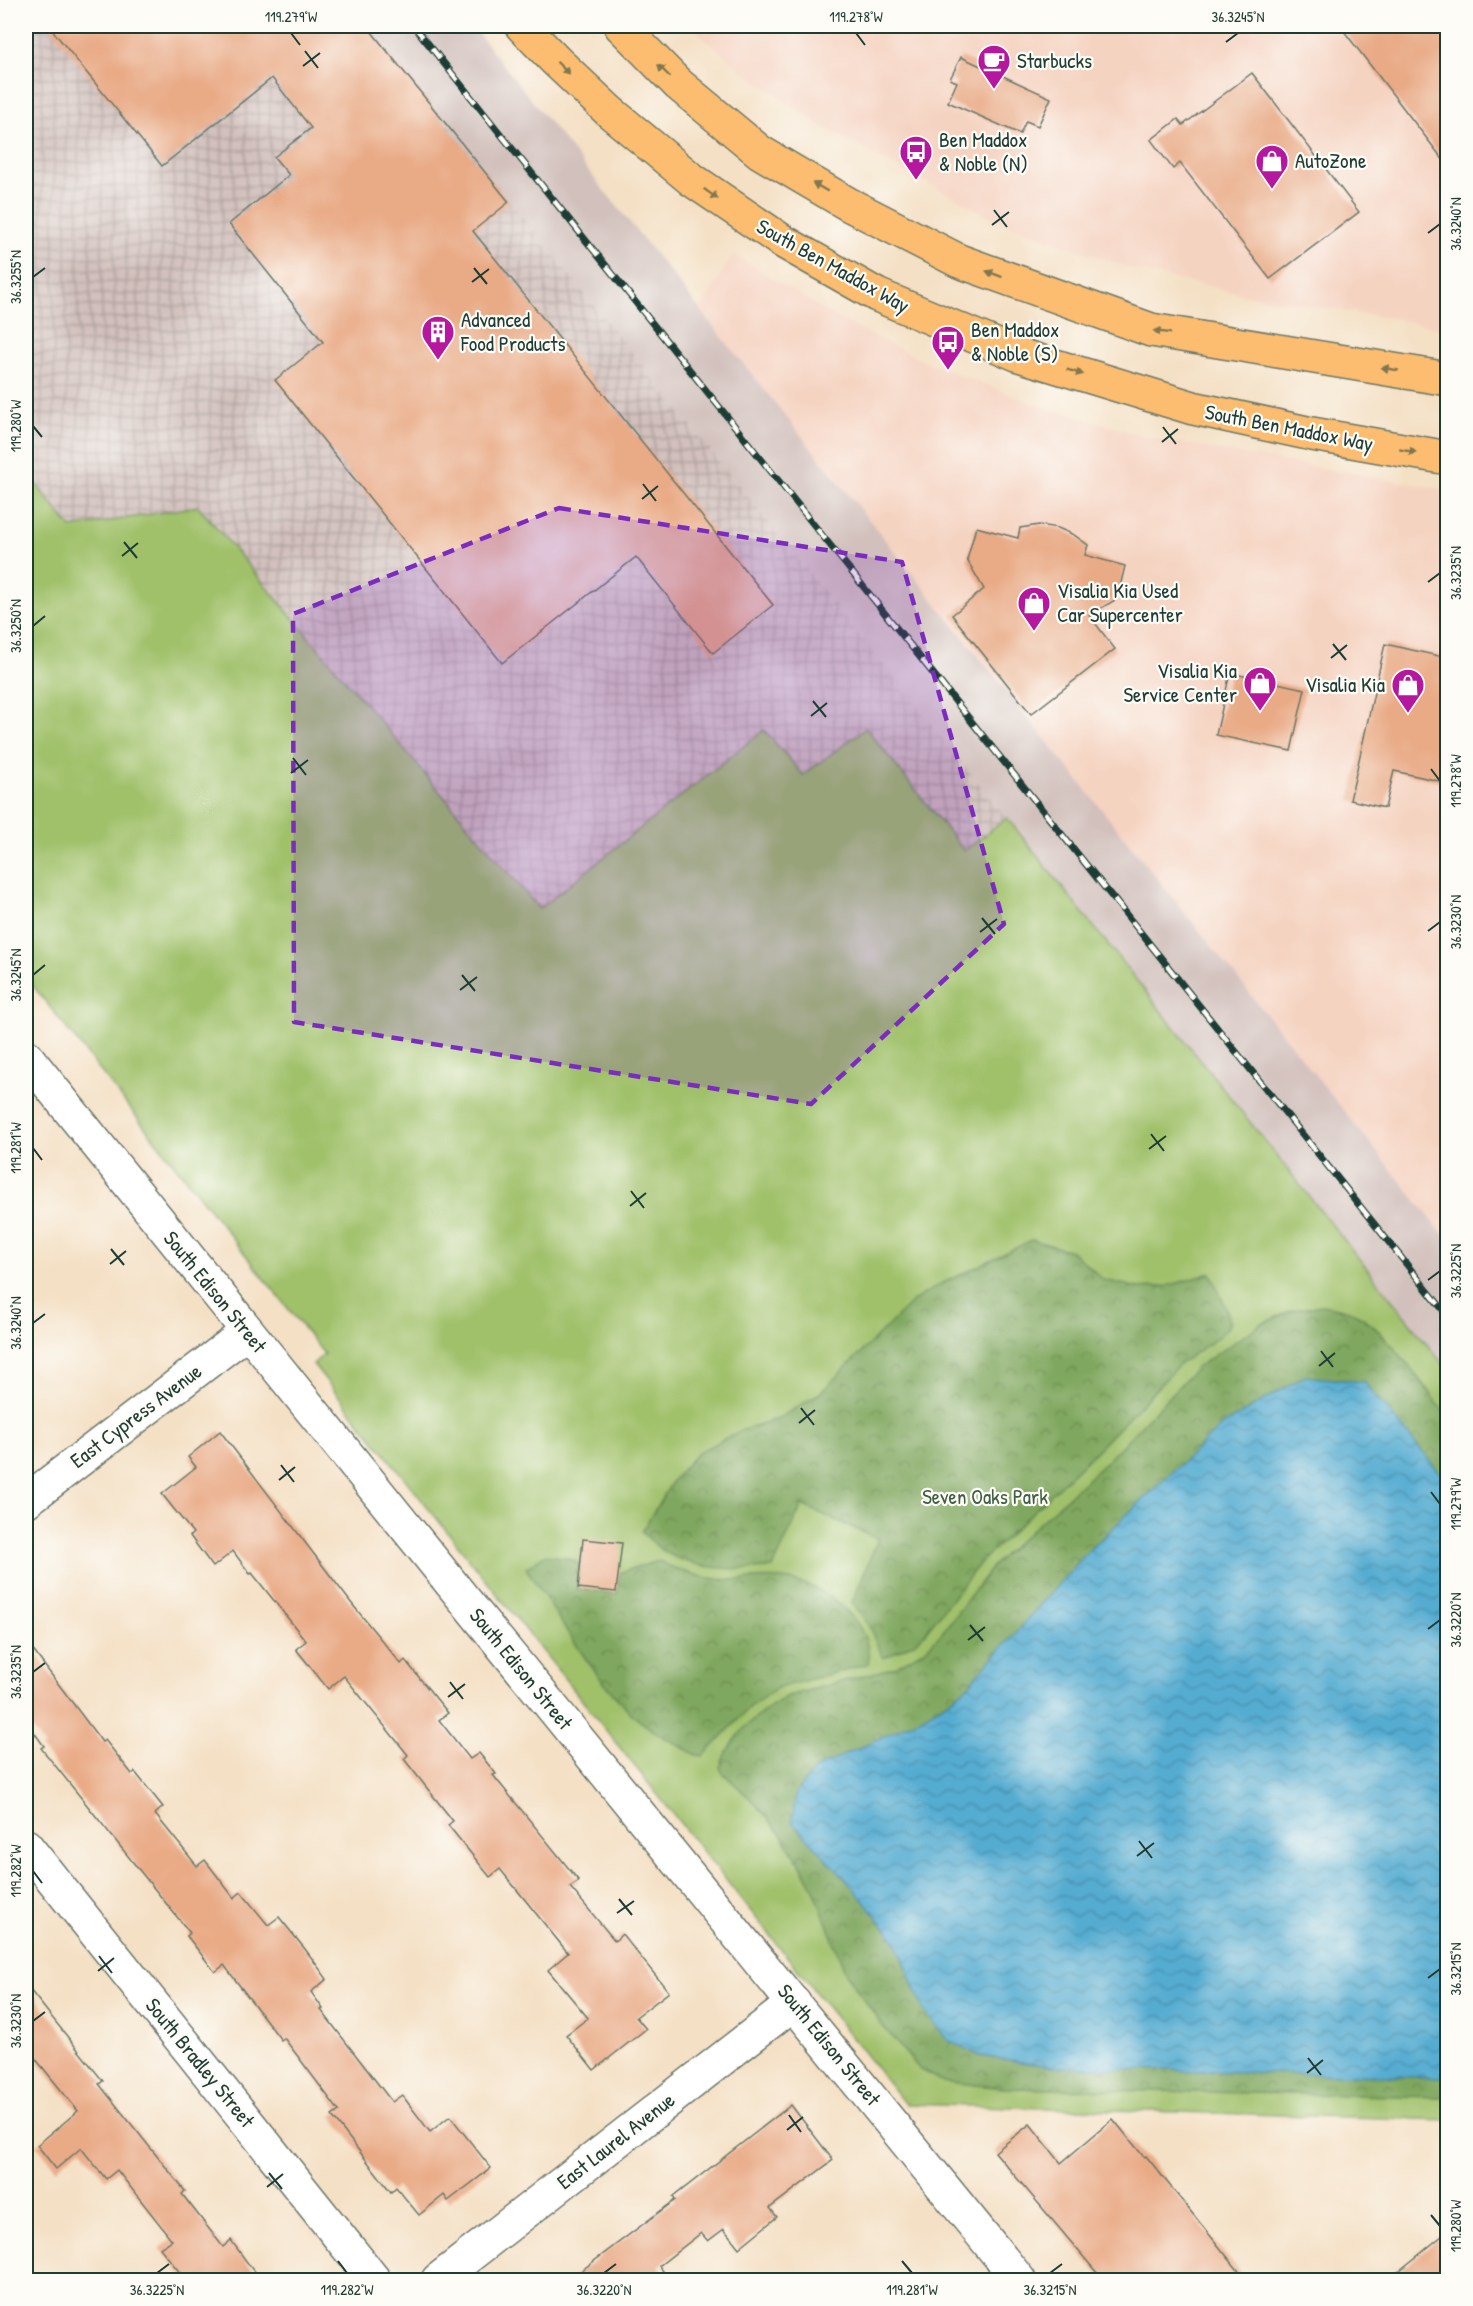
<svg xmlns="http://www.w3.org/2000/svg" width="1473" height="2306" viewBox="0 0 1473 2306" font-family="'Patrick Hand',sans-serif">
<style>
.built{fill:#f5d3c1}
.industrial{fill:url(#industrial-grid)}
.railway{fill:#d1c0bc}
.green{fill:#a0c16a;stroke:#607f4f;stroke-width:1.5}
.forest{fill:url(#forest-crowns);stroke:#507249;stroke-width:1.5}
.water{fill:url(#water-waves);stroke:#3a7482;stroke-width:1.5}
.building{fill:#e9aa86}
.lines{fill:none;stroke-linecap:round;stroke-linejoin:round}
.minor-casing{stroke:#6a7667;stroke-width:36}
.major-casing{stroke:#6a7667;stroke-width:36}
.minor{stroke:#fff;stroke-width:33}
.major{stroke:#fcbd6f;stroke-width:33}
.rail-casing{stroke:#1f3d34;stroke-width:7}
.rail{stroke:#fdfcf7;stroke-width:4.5;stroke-dasharray:14;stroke-linecap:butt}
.oneway{fill:#82774f}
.marked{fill:#7b2cbf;fill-opacity:0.2;stroke:#7b2cbf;stroke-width:4.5;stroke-dasharray:12 8;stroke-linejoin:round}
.ticks{fill:none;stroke:#1f3d34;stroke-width:2}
.labels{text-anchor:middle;stroke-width:4.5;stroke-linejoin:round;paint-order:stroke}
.poi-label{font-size:21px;fill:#1f3d34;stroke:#fdfcf7;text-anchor:start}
.street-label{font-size:21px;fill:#1f3d34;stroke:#fdfcf7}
.park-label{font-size:21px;fill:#3f5e42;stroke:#fdfcf7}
.neatline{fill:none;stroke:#1f3d34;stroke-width:2}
.ticks-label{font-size:15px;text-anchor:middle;fill:#1f3d34}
</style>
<defs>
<pattern id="industrial-grid" width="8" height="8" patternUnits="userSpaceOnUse" patternTransform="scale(1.5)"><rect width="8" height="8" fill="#d1c0bc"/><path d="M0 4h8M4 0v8" fill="none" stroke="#a99d9a"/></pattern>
<pattern id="forest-crowns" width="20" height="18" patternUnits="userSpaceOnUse" patternTransform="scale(1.5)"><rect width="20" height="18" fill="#80a75e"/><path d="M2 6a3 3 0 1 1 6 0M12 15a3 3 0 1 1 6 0" fill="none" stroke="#68894e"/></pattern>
<pattern id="water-waves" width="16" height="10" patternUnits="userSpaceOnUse" patternTransform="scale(1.5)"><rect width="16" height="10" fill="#54acd1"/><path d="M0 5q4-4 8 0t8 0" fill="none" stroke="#458daa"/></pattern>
</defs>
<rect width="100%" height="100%" fill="#fdfcf7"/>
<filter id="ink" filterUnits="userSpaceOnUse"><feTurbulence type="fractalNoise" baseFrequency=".0167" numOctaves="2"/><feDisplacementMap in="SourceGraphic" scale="12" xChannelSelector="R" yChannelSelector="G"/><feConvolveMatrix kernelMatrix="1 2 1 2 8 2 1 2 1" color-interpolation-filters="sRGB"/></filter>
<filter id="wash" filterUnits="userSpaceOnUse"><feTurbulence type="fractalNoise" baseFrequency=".008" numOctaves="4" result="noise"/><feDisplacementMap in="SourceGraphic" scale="24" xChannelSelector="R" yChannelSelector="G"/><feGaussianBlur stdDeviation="1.35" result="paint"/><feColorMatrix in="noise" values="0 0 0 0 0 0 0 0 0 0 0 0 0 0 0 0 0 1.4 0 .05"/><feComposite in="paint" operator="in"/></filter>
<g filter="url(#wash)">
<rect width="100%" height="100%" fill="#f4e0c5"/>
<g class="built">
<polygon points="690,26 1447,26 1447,330 1403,320 1256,297 1135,270 996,220 825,128 744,72"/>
<polygon points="733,254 832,315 922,360 1032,403 1151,438 1447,490 1447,1239 700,310"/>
</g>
<polygon class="industrial" points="26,26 369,26 1007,818 325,1355 26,978"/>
<polygon class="railway" points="369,26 472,26 1447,1239 1447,1369 1007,818"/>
<polygon class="green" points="26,472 71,528 198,506 539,909 764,730 803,775 866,728 964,851 1007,818 1447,1369 1447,2120 905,2104 313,1364 324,1354 26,977"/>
<g class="forest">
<path d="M 1032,1240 L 1071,1251 L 1104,1280 L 1139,1288 L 1168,1286 L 1211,1273 L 1229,1316 L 1229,1325 L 1222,1334 L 1180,1364 L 1096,1451 L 980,1563 L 924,1634 L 914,1643 L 883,1658 L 869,1626 L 852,1602 L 878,1539 L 802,1505 L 773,1568 C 726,1570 674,1572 642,1531 L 674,1479 L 698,1452 L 738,1432 L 781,1417 L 820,1393 L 913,1301 L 937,1286 Z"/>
<path d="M 1322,1305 C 1335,1307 1346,1309 1358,1315 C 1387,1331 1426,1389 1447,1416 L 1447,2097 L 1004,2088 L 941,2081 L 920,2070 L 881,2024 L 846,1974 L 813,1887 L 801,1865 L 781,1834 L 754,1802 L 722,1772 L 720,1767 L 726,1752 L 745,1727 L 768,1708 L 788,1696 L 895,1667 L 926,1649 L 941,1634 L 994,1564 L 1105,1463 L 1196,1368 L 1261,1324 L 1293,1310 Z"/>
<path d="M 544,1555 L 565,1557 L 579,1563 L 577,1589 L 617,1594 L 620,1572 L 659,1561 C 682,1573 709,1580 735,1580 C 753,1579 772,1577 790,1580 C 827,1587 874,1624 868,1664 L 777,1688 L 750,1707 L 704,1756 L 696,1755 C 673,1742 646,1729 628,1710 C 587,1668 558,1616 526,1568 Z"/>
</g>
<polygon class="water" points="1305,1376 1364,1382 1447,1481 1447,2078 1053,2067 980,2056 947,2040 924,2011 896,1941 844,1877 792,1822 796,1792 815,1769 923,1717 965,1689 1089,1550 1222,1425"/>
<g id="blocks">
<g class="building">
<polygon points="49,26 367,26 509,202 473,231 773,605 713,653 636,557 502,663 275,380 323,342 229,224 289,175 274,157 311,128 272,78 162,166"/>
<polygon points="1340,26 1448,26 1448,166"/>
<polygon points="961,57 1051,98 1038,126 1026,121 1020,134 948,102 957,82 950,79"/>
<polygon points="1252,73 1359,212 1270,279 1180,163 1173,169 1151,140 1178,119 1183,125"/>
<polygon points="1039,525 1058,528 1074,535 1088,545 1085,555 1125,566 1117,599 1089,615 1115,649 1031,714 952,615 984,589 967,560 976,527 1018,538 1020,528"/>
<polygon points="1385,644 1448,658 1448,783 1394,771 1385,808 1350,800"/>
<polygon points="1230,673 1305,689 1291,751 1216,735"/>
<polygon points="220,1431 352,1604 401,1664 405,1660 448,1713 439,1720 470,1759 479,1753 496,1774 493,1775 579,1881 570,1887 615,1941 622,1934 669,1992 636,2017 646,2029 594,2070 566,2035 588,2018 548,1970 568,1953 500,1869 490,1877 448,1825 453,1821 404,1759 408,1755 344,1676 328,1689 296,1649 306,1641 252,1573 250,1574 233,1551 213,1567 190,1536 193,1533 162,1494 196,1467 188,1457"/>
<polygon points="583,1539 622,1543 616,1592 578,1588"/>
<polygon points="26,1641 102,1742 105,1740 132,1774 135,1772 163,1807 155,1814 197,1866 205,1860 234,1898 241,1892 268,1925 279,1917 305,1949 327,1979 311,1992 323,2009 321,2010 392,2102 402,2095 430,2132 450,2116 491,2168 448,2201 444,2195 419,2215 396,2187 391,2192 332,2116 339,2111 284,2038 281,2040 224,1965 215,1972 187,1936 190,1933 41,1748 44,1746 26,1721"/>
<polygon points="26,1985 103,2081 99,2084 185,2191 182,2194 223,2247 231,2240 260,2280 186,2280 160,2248 172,2240 117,2170 106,2179 81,2148 56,2169 37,2145 78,2111 26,2047"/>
<polygon points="791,2105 833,2160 770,2208 777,2217 739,2248 724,2229 708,2241 701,2233 659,2266 670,2280 569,2280 675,2200 673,2197"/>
<polygon points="1113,2119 1144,2157 1146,2156 1246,2280 1103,2280 995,2152 1030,2124 1061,2163"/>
<polygon points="1448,2231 1448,2280 1388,2280"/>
</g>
</g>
</g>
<g filter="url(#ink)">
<use href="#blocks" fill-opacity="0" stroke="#6a7667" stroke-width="1.5"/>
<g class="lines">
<g class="minor-casing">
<g id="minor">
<polyline points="26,1056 463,1598 1019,2280"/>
<polyline points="26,1501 247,1332"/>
<polyline points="26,1846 374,2280"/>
<polyline points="438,2280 794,2003"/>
</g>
</g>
<g class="major-casing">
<g id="major">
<polyline points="522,26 556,61 609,111 691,179 782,241 877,295 1019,355 1193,408 1312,434 1448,458"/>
<polyline points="621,26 678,84 760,152 848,204 959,261 1151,330 1448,379"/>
</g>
</g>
<use href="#minor" class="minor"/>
<use href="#major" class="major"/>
<g class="rail-casing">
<polyline id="rail" points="414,26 1448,1316"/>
</g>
<use href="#rail" class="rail"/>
</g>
<defs><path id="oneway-solid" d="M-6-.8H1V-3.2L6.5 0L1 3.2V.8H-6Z" transform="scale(1.5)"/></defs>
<g class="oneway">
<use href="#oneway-solid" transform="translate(563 68) rotate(44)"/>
<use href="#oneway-solid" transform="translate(664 71) rotate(-136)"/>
<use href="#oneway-solid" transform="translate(820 187) rotate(-150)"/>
<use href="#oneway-solid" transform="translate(711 194) rotate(36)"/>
<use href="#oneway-solid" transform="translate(994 274) rotate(-159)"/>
<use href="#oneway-solid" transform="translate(1162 332) rotate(-171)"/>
<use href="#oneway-solid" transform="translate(1390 369) rotate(-171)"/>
<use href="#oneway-solid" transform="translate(1075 372) rotate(17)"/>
<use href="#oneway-solid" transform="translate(1408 451) rotate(10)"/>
</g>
</g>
<path class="marked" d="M 559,508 L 902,562 L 1004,924 L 811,1104 L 294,1022 L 293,614 Z"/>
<path class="ticks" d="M 291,33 L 300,45M 856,33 L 865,45M 1226,42 L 1238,33M 305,51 L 318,68M 303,66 L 320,53M 994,210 L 1007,227M 992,225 L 1009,212M 1428,233 L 1440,224M 474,268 L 487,284M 33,277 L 45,268M 472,282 L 489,269M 33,426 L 42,437M 1163,427 L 1176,444M 1162,442 L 1178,429M 643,484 L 656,501M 642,499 L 658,486M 124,542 L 137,558M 122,556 L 138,543M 1428,582 L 1440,573M 33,626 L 45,616M 1333,644 L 1346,660M 1331,658 L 1347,645M 813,701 L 826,717M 811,716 L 827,703M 293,758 L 306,775M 1431,769 L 1440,781M 291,773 L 308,760M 982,918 L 995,934M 1428,931 L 1440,922M 980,932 L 997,919M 33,975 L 45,965M 462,975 L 475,991M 460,990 L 477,977M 1151,1134 L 1164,1151M 33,1148 L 42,1160M 1149,1149 L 1166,1136M 631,1191 L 644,1208M 630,1206 L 646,1193M 111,1249 L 124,1265M 110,1264 L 126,1251M 1428,1280 L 1440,1271M 33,1323 L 45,1314M 1321,1351 L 1333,1367M 1319,1366 L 1335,1353M 801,1408 L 814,1425M 799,1423 L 815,1410M 281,1465 L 294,1482M 279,1480 L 295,1467M 1431,1492 L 1440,1504M 970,1625 L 983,1641M 1428,1629 L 1440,1620M 968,1640 L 985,1627M 33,1672 L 45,1663M 450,1682 L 463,1699M 448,1697 L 465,1684M 1139,1841 L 1152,1858M 1137,1856 L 1154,1843M 33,1871 L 42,1883M 619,1899 L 632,1915M 617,1913 L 634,1901M 99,1956 L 112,1973M 98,1971 L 114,1958M 1428,1978 L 1440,1969M 33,2021 L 45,2012M 1308,2058 L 1321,2075M 1307,2073 L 1323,2060M 789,2115 L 801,2132M 787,2130 L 803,2117M 269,2173 L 282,2189M 267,2187 L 283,2174M 1431,2215 L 1440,2226M 338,2261 L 347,2273M 902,2261 L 912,2273M 157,2273 L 169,2264M 604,2273 L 616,2264M 1050,2273 L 1062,2264"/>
<defs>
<g id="cafe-pin" transform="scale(1.725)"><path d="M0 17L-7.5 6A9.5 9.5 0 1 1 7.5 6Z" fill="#b5179e" stroke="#fdfcf7"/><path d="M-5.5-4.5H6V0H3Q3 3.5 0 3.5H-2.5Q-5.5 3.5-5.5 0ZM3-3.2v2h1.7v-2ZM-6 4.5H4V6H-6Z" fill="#fff"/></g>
<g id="bus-pin" transform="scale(1.725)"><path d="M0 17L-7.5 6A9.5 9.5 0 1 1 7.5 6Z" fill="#b5179e" stroke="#fdfcf7"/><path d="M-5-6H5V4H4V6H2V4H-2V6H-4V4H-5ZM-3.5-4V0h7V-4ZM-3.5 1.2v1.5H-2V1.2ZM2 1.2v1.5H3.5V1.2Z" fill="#fff"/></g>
<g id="shop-pin" transform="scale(1.725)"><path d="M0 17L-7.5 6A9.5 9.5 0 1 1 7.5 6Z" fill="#b5179e" stroke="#fdfcf7"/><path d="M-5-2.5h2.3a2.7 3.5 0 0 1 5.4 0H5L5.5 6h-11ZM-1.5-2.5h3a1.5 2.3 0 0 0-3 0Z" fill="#fff"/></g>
<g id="building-pin" transform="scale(1.725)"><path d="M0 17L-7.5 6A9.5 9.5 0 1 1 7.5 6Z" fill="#b5179e" stroke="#fdfcf7"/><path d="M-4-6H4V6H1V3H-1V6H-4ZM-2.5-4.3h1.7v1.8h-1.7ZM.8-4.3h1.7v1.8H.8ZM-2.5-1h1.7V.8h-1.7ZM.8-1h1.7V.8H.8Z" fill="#fff"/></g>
</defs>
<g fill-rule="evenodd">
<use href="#cafe-pin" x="994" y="61"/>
<use href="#bus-pin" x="916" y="152"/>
<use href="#shop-pin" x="1272" y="161"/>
<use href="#building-pin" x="438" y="332"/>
<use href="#bus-pin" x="948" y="342"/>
<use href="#shop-pin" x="1034" y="603"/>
<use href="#shop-pin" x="1260" y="683"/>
<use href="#shop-pin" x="1408" y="685"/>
</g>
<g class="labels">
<g class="poi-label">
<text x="1017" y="68">Starbucks</text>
<text x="939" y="147">Ben Maddox<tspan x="939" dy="24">&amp; Noble (N)</tspan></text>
<text x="1295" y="168">AutoZone</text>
<text x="461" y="327">Advanced<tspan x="461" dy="24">Food Products</tspan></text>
<text x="971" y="337">Ben Maddox<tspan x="971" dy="24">&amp; Noble (S)</tspan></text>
<text x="1057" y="598">Visalia Kia Used<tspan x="1057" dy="24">Car Supercenter</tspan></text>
<text x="1237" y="678" text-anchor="end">Visalia Kia<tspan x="1237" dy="24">Service Center</tspan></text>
<text x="1385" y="692" text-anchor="end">Visalia Kia</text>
</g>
<g class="street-label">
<text transform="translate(833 266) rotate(29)" y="7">South Ben Maddox Way</text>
<text transform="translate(1289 428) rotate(11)" y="7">South Ben Maddox Way</text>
<text transform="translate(215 1292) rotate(51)" y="7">South Edison Street</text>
<text transform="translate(136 1416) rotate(-37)" y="7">East Cypress Avenue</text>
<text transform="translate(521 1669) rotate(51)" y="7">South Edison Street</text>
<text transform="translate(829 2045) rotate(51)" y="7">South Edison Street</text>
<text transform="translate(200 2063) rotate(51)" y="7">South Bradley Street</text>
<text transform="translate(616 2141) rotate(-38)" y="7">East Laurel Avenue</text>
</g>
<g class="park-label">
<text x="985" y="1504">Seven Oaks Park</text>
</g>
</g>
<rect width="1473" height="2306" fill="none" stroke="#fdfcf7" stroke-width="66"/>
<rect x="33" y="33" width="1407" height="2240" class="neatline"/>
<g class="ticks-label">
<text x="291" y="22">119.279°W</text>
<text x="856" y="22">119.278°W</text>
<text x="1238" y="22">36.3245°N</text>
<text transform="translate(1456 224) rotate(-90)" y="5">36.3240°N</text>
<text transform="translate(16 277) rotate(-90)" y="5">36.3255°N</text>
<text transform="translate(16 426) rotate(-90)" y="5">119.280°W</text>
<text transform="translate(1456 573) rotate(-90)" y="5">36.3235°N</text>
<text transform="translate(16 626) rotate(-90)" y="5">36.3250°N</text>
<text transform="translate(1456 781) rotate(-90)" y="5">119.278°W</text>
<text transform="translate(1456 922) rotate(-90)" y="5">36.3230°N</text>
<text transform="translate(16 975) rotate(-90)" y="5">36.3245°N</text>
<text transform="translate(16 1148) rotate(-90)" y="5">119.281°W</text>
<text transform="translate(1456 1271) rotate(-90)" y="5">36.3225°N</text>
<text transform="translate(16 1323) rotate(-90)" y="5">36.3240°N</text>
<text transform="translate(1456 1504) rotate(-90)" y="5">119.279°W</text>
<text transform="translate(1456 1620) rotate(-90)" y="5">36.3220°N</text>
<text transform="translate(16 1672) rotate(-90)" y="5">36.3235°N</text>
<text transform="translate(16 1871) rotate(-90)" y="5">119.282°W</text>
<text transform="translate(1456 1969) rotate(-90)" y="5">36.3215°N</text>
<text transform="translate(16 2021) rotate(-90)" y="5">36.3230°N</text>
<text transform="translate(1456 2226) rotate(-90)" y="5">119.280°W</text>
<text x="157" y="2295">36.3225°N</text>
<text x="347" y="2295">119.282°W</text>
<text x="604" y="2295">36.3220°N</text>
<text x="912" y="2295">119.281°W</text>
<text x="1050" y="2295">36.3215°N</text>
</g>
</svg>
